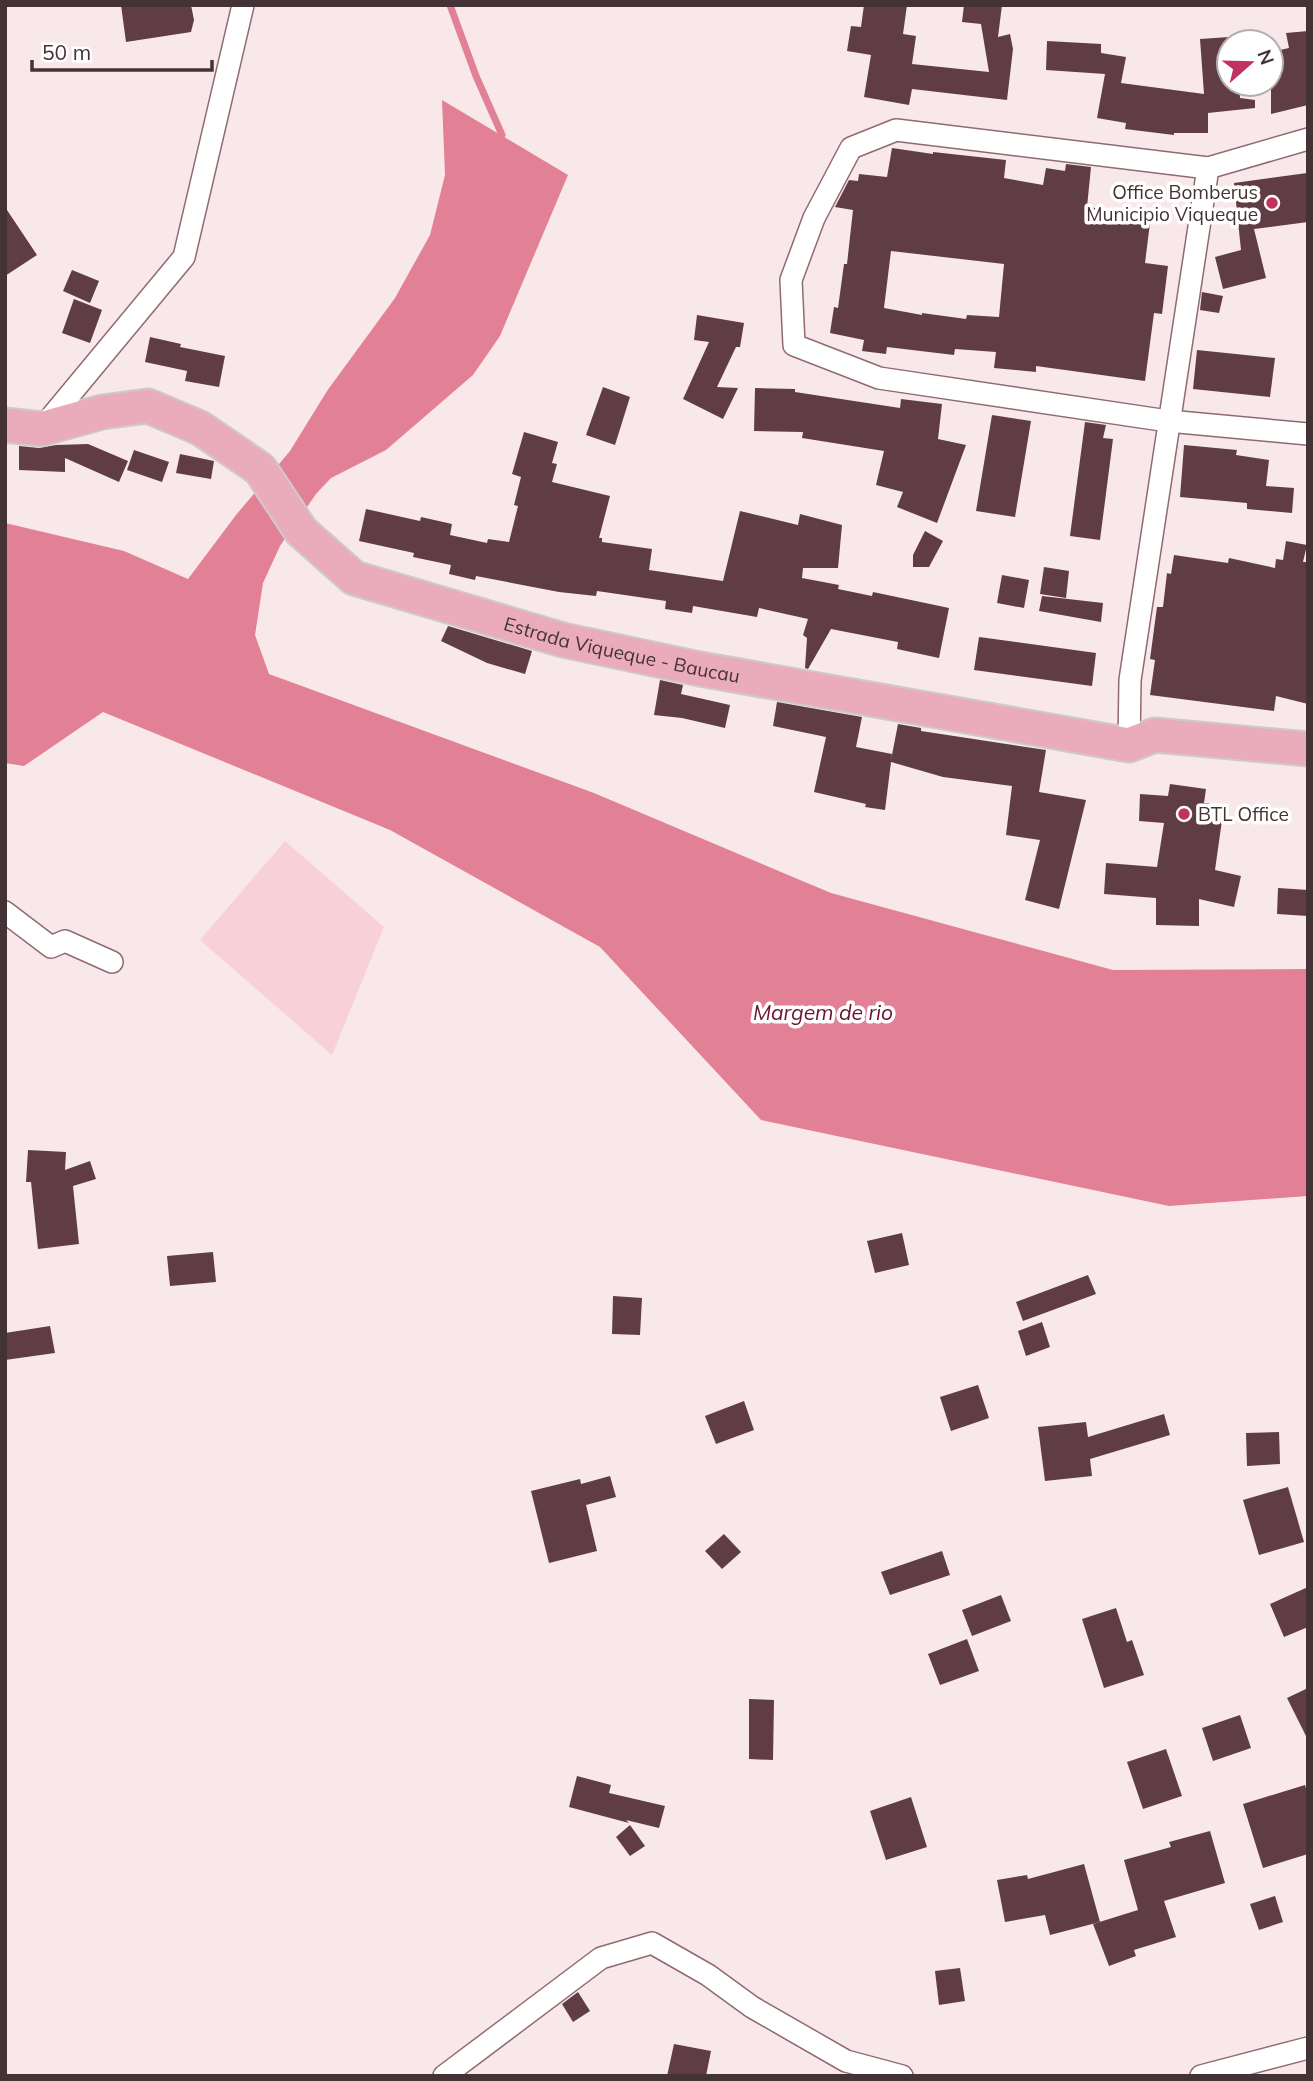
<svg xmlns="http://www.w3.org/2000/svg" width="1313" height="2081" viewBox="0 0 1313 2081" font-family="Mulish,sans-serif">
<style>
.green{fill:#f8d0d7}
.water{fill:#e28196}
.lines{fill:none;stroke-linecap:round;stroke-linejoin:round}
.stream{stroke:#e28196;stroke-width:7}
.building{fill:#603d44;fill-rule:evenodd}
.minor-casing{stroke:#906a71;stroke-width:24}
.primary-casing{stroke:#cecacb;stroke-width:37}
.minor{stroke:#fff;stroke-width:21}
.primary{stroke:#eaacbb;stroke-width:33}
.poi-dot{fill:#c03360;stroke:#fff;stroke-width:2.5}
.labels{text-anchor:middle;stroke-width:7;stroke-linejoin:round;paint-order:stroke}
.poi-label{font-size:19px;fill:#443336;stroke:#fff;text-anchor:end}
.street-label{font-size:19px;fill:#443336;stroke:#fff}
.water-label{font-size:21px;font-style:italic;fill:#6b1431;stroke:#fff}
</style>
<rect width="100%" height="100%" fill="#f9e8ea"/>
<polygon class="green" points="285,841 384,927 332,1055 200,940"/>
<polygon class="water" points="442,100 568,175 500,336 473,375 386,450 331,478 316,494 280,546 263,583 255,635 269,674 594,793 831,893 1113,970 1308,969 1308,1196 1169,1206 761,1120 600,947 390,830 103,712 24,766 5,763 5,523 124,551 188,579 236,515 290,451 327,391 395,298 430,235 445,175"/>
<g class="lines">
<polyline class="stream" points="450,5 476,76 502,135"/>
</g>
<g class="building">
<polygon points="121,5 191,5 194,20 191,32 126,42"/>
<polygon points="864,5 907,5 903,34 916,36 912,64 989,72 981,24 962,22 964,5 1002,5 998,37 1010,34 1013,49 1007,100 912,89 909,105 864,97 871,55 847,51 851,26 861,27"/>
<polygon points="1308,31 1308,105 1271,114 1271,52 1289,48 1286,33"/>
<polygon points="1229,37 1229,84 1239,84 1240,98 1255,100 1255,108 1208,113 1208,133 1174,133 1174,135 1125,129 1126,123 1097,118 1105,74 1046,70 1047,41 1101,44 1101,53 1126,57 1121,83 1204,94 1200,39"/>
<path d="M 892,148 L 933,154 L 933,152 L 1006,160 L 1004,178 L 1043,185 L 1046,168 L 1065,171 L 1066,164 L 1091,167 L 1087,207 L 1151,215 L 1145,263 L 1168,266 L 1162,314 L 1154,313 L 1145,381 L 1036,366 L 1036,372 L 994,368 L 996,352 L 955,349 L 954,355 L 887,347 L 886,354 L 862,351 L 864,340 L 830,333 L 834,307 L 838,308 L 844,264 L 847,264 L 853,210 L 835,207 L 849,180 L 858,181 L 859,174 L 887,177 ZM 891,251 L 1004,264 L 999,317 L 967,315 L 966,319 L 922,313 L 922,315 L 884,308 Z"/>
<polygon points="1307,173 1308,222 1254,229 1266,278 1223,289 1215,257 1241,250 1234,183"/>
<polygon points="5,207 37,255 5,276"/>
<polygon points="72,270 99,281 90,303 63,291"/>
<polygon points="1202,292 1223,296 1219,313 1200,310"/>
<polygon points="74,299 102,310 90,343 62,333"/>
<polygon points="697,315 744,323 740,347 736,347 717,387 738,388 723,419 683,399 709,342 694,340"/>
<polygon points="150,337 181,344 180,347 225,356 219,387 185,381 187,371 145,362"/>
<polygon points="1197,350 1275,358 1270,397 1193,389"/>
<polygon points="603,387 630,397 615,445 586,435"/>
<polygon points="755,388 795,389 795,392 900,408 901,399 942,404 938,439 966,445 937,523 897,507 903,492 876,485 884,451 802,438 803,432 754,431"/>
<polygon points="992,415 1031,421 1015,517 976,511"/>
<polygon points="1085,422 1106,425 1103,438 1113,439 1100,540 1070,536"/>
<polygon points="524,432 558,442 552,463 557,464 552,482 610,496 599,538 602,538 602,542 652,549 649,570 723,581 740,511 798,525 800,514 842,525 838,568 803,568 802,578 839,585 838,589 872,596 873,592 949,608 939,658 897,649 898,642 831,629 808,669 805,668 807,638 803,635 808,619 759,608 757,617 693,606 692,613 665,609 666,601 597,591 596,596 559,592 476,576 475,580 449,574 451,565 413,557 414,553 359,541 366,509 420,521 421,517 452,524 450,535 487,543 488,539 509,542 518,506 514,505 521,477 512,474"/>
<polygon points="88,444 128,461 119,482 65,458 65,472 19,470 19,446 39,448 56,445"/>
<polygon points="1184,445 1237,450 1236,455 1269,460 1266,486 1294,488 1292,513 1247,509 1247,503 1180,497"/>
<polygon points="134,450 169,462 162,482 127,470"/>
<polygon points="180,454 214,461 211,479 176,473"/>
<polygon points="925,531 943,541 929,567 913,567 913,555"/>
<polygon points="1286,541 1307,545 1303,562 1308,562 1308,704 1276,696 1274,711 1150,695 1155,660 1150,659 1157,607 1163,607 1167,573 1171,574 1174,555 1228,563 1229,558 1275,568 1276,559 1283,560"/>
<polygon points="1044,567 1069,571 1066,598 1040,594"/>
<polygon points="1002,575 1029,580 1024,608 997,603"/>
<polygon points="1042,596 1103,603 1101,622 1039,611"/>
<polygon points="448,626 532,651 525,674 487,663 441,641"/>
<polygon points="979,637 1096,653 1092,686 974,670"/>
<polygon points="660,680 683,685 681,694 730,705 725,728 682,718 654,715"/>
<polygon points="777,702 862,717 856,747 892,754 891,760 898,724 921,728 921,731 1046,750 1039,792 1086,800 1059,909 1025,900 1040,840 1006,835 1012,786 943,777 891,762 885,810 865,807 866,804 814,792 826,737 773,726"/>
<polygon points="1170,784 1206,789 1204,803 1224,806 1215,870 1241,876 1234,907 1199,899 1199,926 1156,925 1156,898 1104,894 1106,863 1157,867 1164,823 1139,821 1140,794 1168,796"/>
<polygon points="1278,888 1308,890 1308,916 1277,914"/>
<polygon points="28,1150 66,1152 65,1170 90,1161 96,1179 73,1186 79,1244 38,1249 31,1182 26,1182"/>
<polygon points="902,1233 909,1265 875,1273 867,1241"/>
<polygon points="213,1252 216,1282 170,1286 167,1256"/>
<polygon points="1088,1275 1096,1294 1023,1321 1016,1302"/>
<polygon points="613,1296 642,1298 640,1335 612,1334"/>
<polygon points="1042,1322 1050,1347 1026,1356 1018,1331"/>
<polygon points="50,1326 55,1353 5,1360 5,1333"/>
<polygon points="978,1385 989,1418 951,1431 940,1397"/>
<polygon points="744,1401 754,1430 716,1444 705,1416"/>
<polygon points="1164,1414 1170,1435 1090,1459 1092,1476 1045,1481 1038,1427 1086,1422 1088,1437"/>
<polygon points="1279,1432 1280,1464 1247,1466 1246,1433"/>
<polygon points="610,1476 616,1497 586,1505 597,1551 549,1563 531,1491 580,1479 581,1484"/>
<polygon points="1288,1487 1304,1542 1259,1555 1243,1500"/>
<polygon points="724,1534 741,1552 722,1569 705,1551"/>
<polygon points="942,1551 950,1575 890,1595 881,1572"/>
<polygon points="1308,1587 1308,1627 1284,1637 1270,1604"/>
<polygon points="1001,1595 1011,1621 972,1636 962,1610"/>
<polygon points="1116,1608 1127,1642 1132,1640 1144,1675 1104,1688 1082,1619"/>
<polygon points="967,1639 979,1671 940,1685 928,1654"/>
<polygon points="1308,1688 1308,1740 1287,1698"/>
<polygon points="749,1699 774,1700 773,1760 749,1759"/>
<polygon points="1240,1715 1251,1748 1213,1761 1202,1728"/>
<polygon points="1166,1749 1182,1796 1143,1809 1127,1762"/>
<polygon points="577,1776 611,1785 609,1793 665,1806 659,1828 626,1820 629,1823 569,1807"/>
<polygon points="1305,1785 1308,1795 1308,1854 1263,1868 1243,1804"/>
<polygon points="911,1797 927,1847 886,1860 870,1811"/>
<polygon points="630,1825 645,1846 630,1856 616,1837"/>
<polygon points="1210,1831 1225,1883 1164,1901 1176,1937 1134,1950 1136,1956 1109,1966 1093,1924 1138,1910 1124,1860 1171,1847 1169,1842"/>
<polygon points="1084,1864 1100,1922 1050,1935 1045,1915 1005,1922 997,1880 1027,1875 1028,1879"/>
<polygon points="1275,1896 1283,1922 1259,1930 1250,1904"/>
<polygon points="960,1968 965,2001 939,2005 935,1971"/>
<polygon points="578,1992 590,2011 573,2022 562,2004"/>
<polygon points="674,2044 711,2051 706,2076 667,2076"/>
</g>
<g class="lines">
<g class="minor-casing">
<g id="minor">
<polyline points="1308,139 1208,168 896,130 851,148 814,218 791,280 794,345 879,378 1168,421 1308,434"/>
<polyline points="43,427 184,257 243,5"/>
<polyline points="1129,745 1130,680 1208,168"/>
<polyline points="5,912 51,947 65,941 112,962"/>
<polyline points="444,2076 601,1958 652,1943 708,1975 752,2007 846,2061 902,2076"/>
<polyline points="1201,2076 1308,2048"/>
</g>
</g>
<g class="primary-casing">
<g id="primary">
<path id="s1" d="M 5,425 L 41,429 L 102,412 L 148,406 L 200,428 L 260,469 L 301,531 L 354,578 L 563,640 L 700,669 L 1129,745 L 1155,735 L 1308,749"/>
</g>
</g>
<use href="#minor" class="minor"/>
<use href="#primary" class="primary"/>
</g>
<g class="poi-dot">
<circle cx="1272" cy="203" r="7"/>
<circle cx="1184" cy="814" r="7"/>
</g>
<g class="labels">
<g class="poi-label">
<text x="1258" y="199">Office Bomberus<tspan x="1258" dy="22">Municipio Viqueque</tspan></text>
<text x="1198" y="821" text-anchor="start">BTL Office</text>
</g>
<g class="street-label">
<text dy="7" stroke="none"><textPath href="#s1" startOffset="698">Estrada Viqueque - Baucau</textPath></text>
</g>
<g class="water-label">
<text x="823" y="1020">Margem de rio</text>
</g>
</g>
<rect width="1313" height="2081" fill="none" stroke="#443336" stroke-width="14"/>
<g transform="translate(1250 63) rotate(70)"><circle r="33" fill="#ffffff" stroke="#b4adaf" stroke-width="2"/>
<path d="M0-5L12 26L0 18L-12 26Z" fill="#c03360"/>
<text y="-10" font-size="19" font-weight="bold" text-anchor="middle" fill="#443336">N</text>
</g>
<path d="M32 60v10h180v-10" fill="none" stroke="#443336" stroke-width="3.5"/>
<text x="42" y="60" font-size="21" fill="#443336" stroke="#ffffff" stroke-width="5" paint-order="stroke">50 m</text>
</svg>
